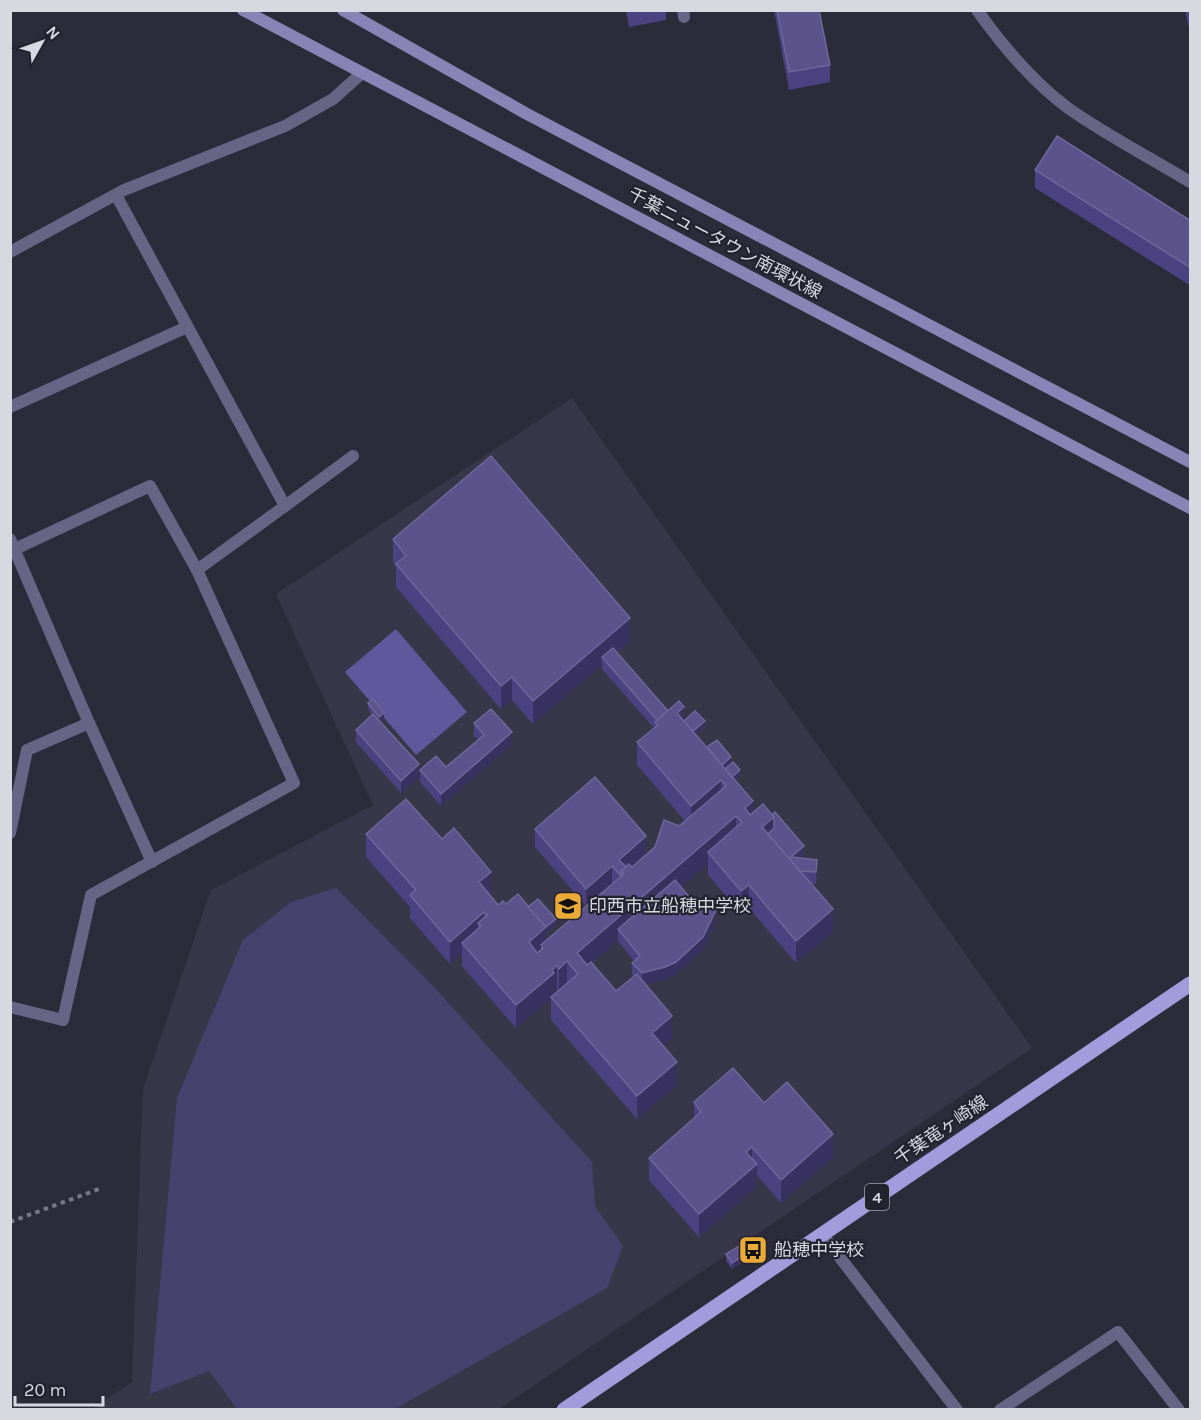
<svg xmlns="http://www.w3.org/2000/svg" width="1201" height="1420" viewBox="0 0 1201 1420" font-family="Karla,'Noto Sans JP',sans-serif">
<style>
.built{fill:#383749}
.green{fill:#46426d}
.water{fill:#60579c}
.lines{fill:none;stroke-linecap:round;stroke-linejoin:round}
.path{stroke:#787783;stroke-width:4;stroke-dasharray:4.5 4.5;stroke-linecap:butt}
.street{stroke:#676585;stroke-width:12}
.secondary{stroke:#8884b6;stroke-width:12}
.primary{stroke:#a29cdc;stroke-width:15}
.wall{fill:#4c4281;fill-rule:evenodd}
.shaded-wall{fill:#393260}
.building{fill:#5c528c;stroke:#6f6799;stroke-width:1.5}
.labels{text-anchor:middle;stroke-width:4.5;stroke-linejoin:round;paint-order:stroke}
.shield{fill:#23222f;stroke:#a2a1ac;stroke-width:1.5}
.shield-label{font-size:16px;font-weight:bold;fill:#d8d8e1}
.street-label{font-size:18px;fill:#d8d8e1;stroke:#23222f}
.poi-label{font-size:18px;fill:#d8d8e1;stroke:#23222f;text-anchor:start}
</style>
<rect width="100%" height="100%" fill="#2c2b39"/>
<polygon class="built" points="572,398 1032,1048 499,1409 90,1410 132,1382 143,1089 211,890 373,805 276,594"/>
<polygon class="green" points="336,888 435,988 592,1162 595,1206 623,1246 607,1288 395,1409 237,1409 209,1371 150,1394 177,1098 243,940 291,902"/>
<polygon class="water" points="396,629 467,712 416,755 345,672"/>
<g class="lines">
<polyline class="path" points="10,1222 99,1189"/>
<g class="street">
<polyline points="683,10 684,17"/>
<path d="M 977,10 C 1002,45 1034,83 1068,108 C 1106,135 1151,158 1190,182"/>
<polyline points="10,252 124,190 285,126 333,99 362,73"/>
<polyline points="10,407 187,327"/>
<polyline points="285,506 353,456"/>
<polyline points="10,539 89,723 27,750 10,833"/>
<polyline points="15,549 150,486 197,570"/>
<polyline points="89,723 152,862"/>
<polyline points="10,1007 63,1020 91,895 294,783 197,570 285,506 116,195"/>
<polyline points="822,1234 957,1410"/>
<polyline points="1000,1410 1118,1332 1179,1410"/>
</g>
<g class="secondary">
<polyline points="243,10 1190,508"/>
<polyline points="343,10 527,114 1190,462"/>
</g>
<polyline class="primary" points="564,1410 1190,984"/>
</g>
<g class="wall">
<polygon points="626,10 666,10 666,20 629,27"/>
<polygon points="774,10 819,10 830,65 830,82 789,90"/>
<polygon points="1185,10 1191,10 1191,38"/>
<polygon points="1035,170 1191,221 1191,286 1035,188"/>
<path d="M 393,539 L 630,641 L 617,653 L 668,711 L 684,707 L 684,721 L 705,727 L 696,735 L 707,747 L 731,763 L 740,777 L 735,780 L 753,813 L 804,858 L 804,859 L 817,872 L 816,884 L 811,884 L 833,932 L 796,963 L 749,908 L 741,914 L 708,875 L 708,864 L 681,887 L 697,906 L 716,922 L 703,950 L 676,974 L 665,979 L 645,984 L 672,1039 L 663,1046 L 677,1085 L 637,1119 L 551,1020 L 551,998 L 516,1028 L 462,966 L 462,954 L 450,964 L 410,918 L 410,907 L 366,857 L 366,834 L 442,839 L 491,895 L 491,896 L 498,905 L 506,904 L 528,907 L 556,925 L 546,933 L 546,941 L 586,906 L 535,847 L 535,829 L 646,854 L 685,821 L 637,765 L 637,742 L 654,728 L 602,669 L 602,665 L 533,724 L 512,700 L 501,709 L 396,587 L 396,567 L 393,562 ZM 618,941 L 634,961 L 632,963 L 632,975 L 634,977 L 616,991 L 592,963 ZM 557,988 L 558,991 L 554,994 L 554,990 Z"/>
<polygon points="368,703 384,719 380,722 419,777 401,793 356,742 356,730 372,715 368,709"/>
<polygon points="474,723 512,744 441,806 420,782 420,770 446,767 478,740 474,736"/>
<polygon points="694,1102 764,1103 833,1157 781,1203 757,1175 757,1187 699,1237 649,1180 649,1158 694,1118"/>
<polygon points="756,1253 732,1269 726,1261 726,1254"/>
</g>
<g class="shaded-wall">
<polygon points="630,618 630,641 607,661 602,657 602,665 533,724 533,701"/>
<polygon points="512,677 512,700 501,709 501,686"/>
<polygon points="684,707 684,730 677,713"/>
<polygon points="384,713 384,719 379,723 379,717"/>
<polygon points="705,721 705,727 686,744 686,738"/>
<polygon points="512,732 512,744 441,806 441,794"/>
<polygon points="731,757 731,763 716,776 716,770"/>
<polygon points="419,764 419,777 401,793 401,781"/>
<polygon points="740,770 740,777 727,787 727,781"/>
<polygon points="721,780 721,803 691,829 691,806"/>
<polygon points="753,801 753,824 745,808"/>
<polygon points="736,816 736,839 708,852 708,864 624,936 618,929 618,941 578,975 577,953"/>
<polygon points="774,817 774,840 762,827"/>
<polygon points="646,836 646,854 623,874 619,860"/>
<polygon points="804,846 804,858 791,870 791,857"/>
<polygon points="817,860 817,872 816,884 816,872"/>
<polygon points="612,866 612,884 586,906 586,889"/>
<polygon points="491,872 491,895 479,905 479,882"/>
<polygon points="749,885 749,908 741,914 741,891"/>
<polygon points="833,909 833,932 796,963 796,941"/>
<polygon points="716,910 716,922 703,950 676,974 665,979 642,985 642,973"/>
<polygon points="484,912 484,935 481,926 478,923 478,940 462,943 462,954 450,964 450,942"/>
<polygon points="556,919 556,925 546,933 546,950 541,945 541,954 529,965 529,942"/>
<polygon points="567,961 567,984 559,992 559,969"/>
<polygon points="557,965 557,988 554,990 554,996 516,1028 516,1005"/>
<polygon points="672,1016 672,1039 652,1056 652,1033"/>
<polygon points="677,1062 677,1085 637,1119 637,1096"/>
<polygon points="833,1134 833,1157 781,1203 781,1180"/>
<polygon points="752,1147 752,1168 757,1164 757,1187 699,1237 699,1214 746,1152"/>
<polygon points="756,1247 756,1253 732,1269 732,1263"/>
</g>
<g class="building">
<polygon points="777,10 819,10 830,65 789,72"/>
<polygon points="1057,136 1191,221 1191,268 1035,170"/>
<polygon points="491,456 630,618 533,701 512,677 501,686 396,564 406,556 393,539"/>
<polygon points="613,648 668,711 657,720 602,657"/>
<polygon points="373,699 384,713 379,717 368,703"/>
<polygon points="679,701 684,707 677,713 753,801 745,808 750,815 763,804 774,817 762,827 833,909 796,941 749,885 741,891 708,852 742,822 736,816 577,953 587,965 591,962 616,991 637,974 672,1016 652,1033 677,1062 637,1096 551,997 578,974 567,961 559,969 557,965 552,970 554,973 516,1005 462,943 481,926 478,923 487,915 484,912 450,942 410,895 416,890 366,834 406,799 442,839 454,828 491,872 479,882 498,905 503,901 506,904 518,894 546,927 529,942 537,953 543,948 541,945 624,874 621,871 629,864 632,867 655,847 664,820 679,826 726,786 721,780 691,806 637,742 658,725 655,722"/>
<polygon points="491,709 512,732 441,794 420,770 436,756 446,767 484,735 474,723"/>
<polygon points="695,711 705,721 693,731 684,721"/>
<polygon points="373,714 419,764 401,781 356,730"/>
<polygon points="717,740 731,757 722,765 707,747"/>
<polygon points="733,762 740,770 732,777 725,769"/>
<polygon points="595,777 646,836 619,860 626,867 621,871 621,876 612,866 586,889 535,829"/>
<polygon points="775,812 804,846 791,857 817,860 816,872 800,871 768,834 774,828 774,817 772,815"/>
<polygon points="675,880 697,906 706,898 716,910 703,937 676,962 665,967 642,973 632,963 640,956 618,929"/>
<polygon points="538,899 556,919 546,927 528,907"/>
<polygon points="733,1068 764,1103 787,1082 833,1134 781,1180 752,1147 746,1152 757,1164 699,1214 649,1158 701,1112 694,1102"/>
<polygon points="751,1239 756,1247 732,1263 726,1254"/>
</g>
<defs>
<g id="school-square" transform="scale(1.5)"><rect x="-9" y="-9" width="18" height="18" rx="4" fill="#eaaa38" stroke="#23222f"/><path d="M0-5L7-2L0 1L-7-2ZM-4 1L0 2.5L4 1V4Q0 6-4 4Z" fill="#111"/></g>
<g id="bus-square" transform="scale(1.5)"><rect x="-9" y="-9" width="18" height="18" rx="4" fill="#eaaa38" stroke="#23222f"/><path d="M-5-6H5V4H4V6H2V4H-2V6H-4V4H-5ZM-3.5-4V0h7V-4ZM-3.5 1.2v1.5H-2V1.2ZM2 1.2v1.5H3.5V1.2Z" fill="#111"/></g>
</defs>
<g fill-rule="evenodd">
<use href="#school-square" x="568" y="906"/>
<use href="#bus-square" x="753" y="1250"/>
</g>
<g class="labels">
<rect class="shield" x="865" y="1184" width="24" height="26" rx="4.5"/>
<g class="shield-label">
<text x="877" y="1203">4</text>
</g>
<g class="street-label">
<text transform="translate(725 243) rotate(28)" y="6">千葉ニュータウン南環状線</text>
<text transform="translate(941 1130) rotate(-34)" y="6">千葉竜ヶ崎線</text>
</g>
<g class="poi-label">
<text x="589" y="912">印西市立船穂中学校</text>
<text x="774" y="1256">船穂中学校</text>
</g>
</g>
<rect width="1201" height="1420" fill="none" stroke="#d8d8e1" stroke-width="24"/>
<g transform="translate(42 42) rotate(50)" stroke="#23222f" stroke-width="4.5" paint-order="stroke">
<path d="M0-4.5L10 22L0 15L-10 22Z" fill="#d8d8e1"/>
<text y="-9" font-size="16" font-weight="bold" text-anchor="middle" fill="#d8d8e1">N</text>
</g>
<path d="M15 1396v9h88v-9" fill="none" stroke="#d8d8e1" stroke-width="3"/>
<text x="24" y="1396" font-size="18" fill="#d8d8e1" stroke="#23222f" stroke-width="4.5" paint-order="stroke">20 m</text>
</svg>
